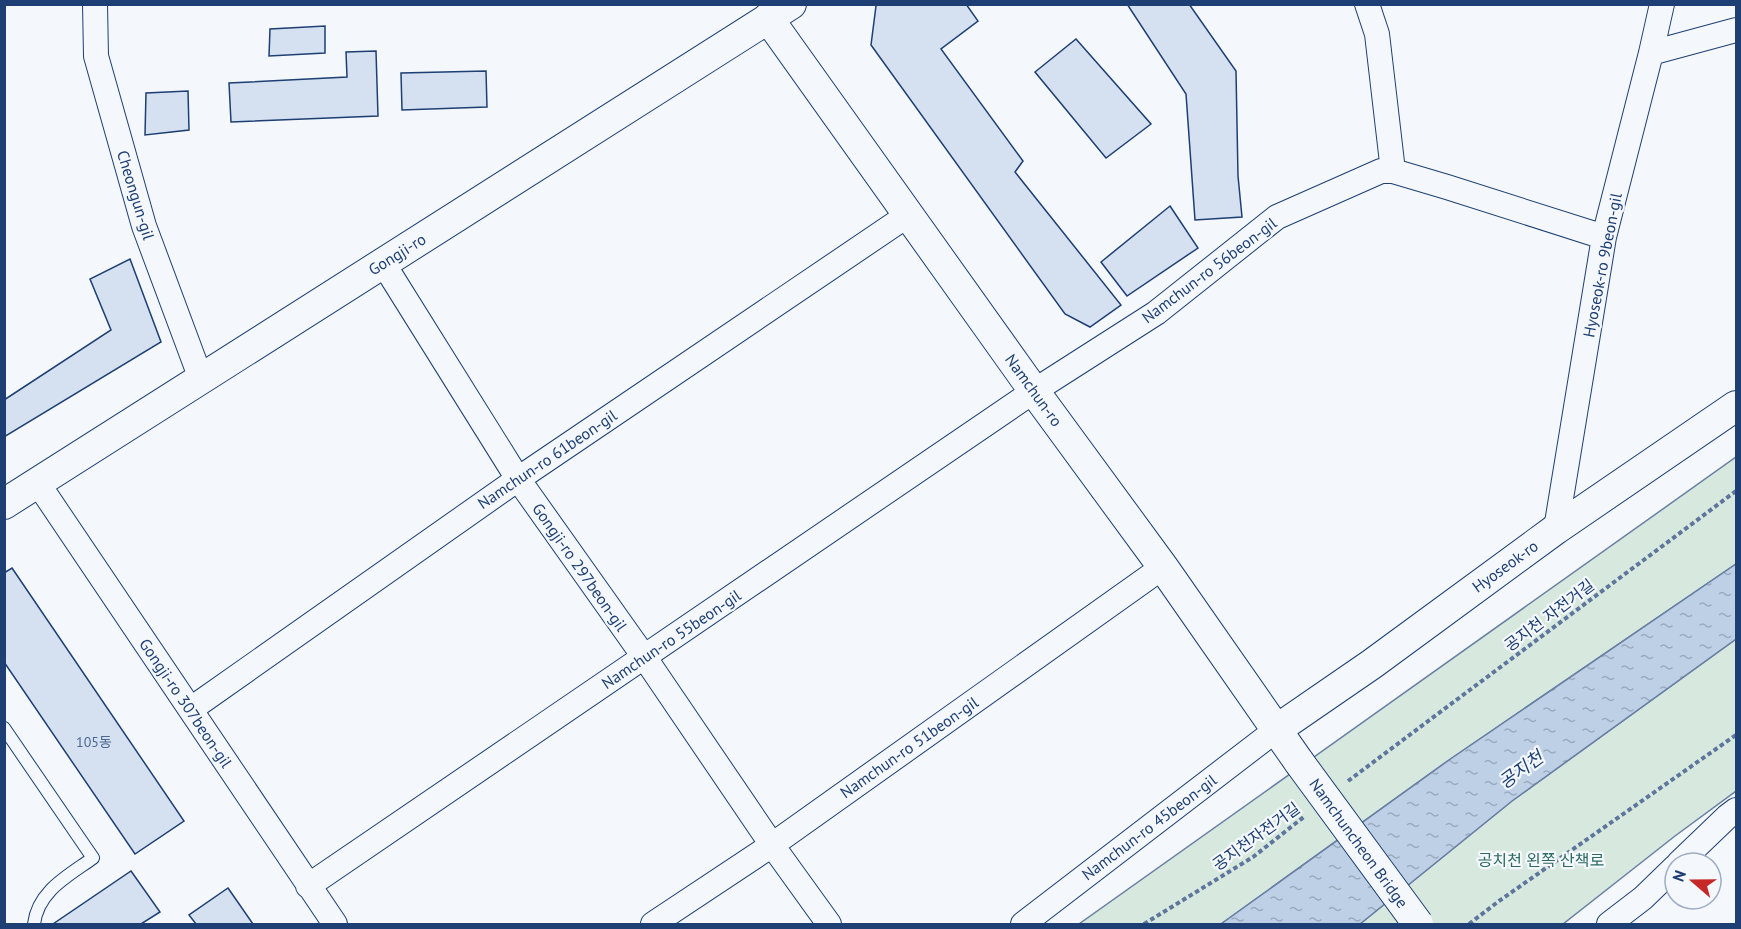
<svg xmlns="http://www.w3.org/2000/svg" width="1741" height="929" viewBox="0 0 1741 929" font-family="'PT Sans','Noto Sans KR',sans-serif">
	<defs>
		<pattern id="water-ripples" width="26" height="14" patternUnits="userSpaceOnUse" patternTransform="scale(1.5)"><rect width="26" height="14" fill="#bed0e5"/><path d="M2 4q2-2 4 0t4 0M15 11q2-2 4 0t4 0" fill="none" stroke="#9aaabe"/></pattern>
	</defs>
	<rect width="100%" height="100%" fill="#f4f7fb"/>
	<path fill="#d7e8df" stroke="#687fa3" stroke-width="1.5" d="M1736,457v107l-287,196 -228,164h-142z
		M1736,639v152l-61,45 -112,88h-203l152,-123z"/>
	<path fill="url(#water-ripples)" stroke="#687fa3" stroke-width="1.5" d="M1736,564v75l-224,162 -152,123h-139l228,-164z"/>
	<path fill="#d5e0f0" stroke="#1d3f73" stroke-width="1.5" d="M879,4h87l12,17 -37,28 82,112 -8,11 106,133 -31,22 -25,-13 -194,-269 5,-39z
		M1127,4h62l47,67 2,105 4,41 -47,3 -9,-126z
		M325,26v27l-56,3 1,-27z
		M1076,39l75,85 -45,34 -71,-86z
		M376,51l2,65 -147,6 -2,-39 118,-6 -1,-25z
		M486,71l1,36 -85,3 -1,-37z
		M188,91l1,39 -44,5 1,-42z
		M1170,206l28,42 -71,48 -26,-34z
		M130,259l31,83 -157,95v-37l107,-70 -21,-51z
		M12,568l172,253 -49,33 -131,-192v-89z
		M131,871l29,41 -19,12h-88z
		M228,888l25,36h-57l-7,-9z"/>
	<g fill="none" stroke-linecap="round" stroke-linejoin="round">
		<g stroke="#1d3f73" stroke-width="14">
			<path id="service" d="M4,728l89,130c-25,18 -55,33 -59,66"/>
		</g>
		<g stroke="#1d3f73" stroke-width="26">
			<path id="minor" d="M95,4l1,52 48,170 57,153
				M1367,4l10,30 16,137
				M1651,53l85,-23
				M383,263l135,216 127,179 127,187 57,79
				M37,482l298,442
				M1556,529l48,-292 47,-184 11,-49
				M191,709l327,-230 390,-264
				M1679,863l49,-47 8,-6
				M308,886l726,-495 122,-78 121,-96 104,-46h12l54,16 157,50
				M653,924l119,-79 391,-278
				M1023,924l253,-194
				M1609,924l34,-26 32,-31"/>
		</g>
		<g stroke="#1d3f73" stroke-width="32">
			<path id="tertiary" d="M768,18l266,373 129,176 136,195
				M4,504l787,-500
				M1276,730l96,-66 184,-135 180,-123"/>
		</g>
		<path stroke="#5e769c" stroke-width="4" stroke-dasharray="4.5 3" stroke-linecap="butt" d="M1348,781l388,-290
			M1144,924l109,-67 52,-41
			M1469,924l30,-23 237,-166"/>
		<use href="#service" stroke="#f4f7fb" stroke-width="12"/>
		<use href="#minor" stroke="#f4f7fb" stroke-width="24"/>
		<use href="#tertiary" stroke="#f4f7fb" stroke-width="30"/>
		<g stroke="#1d3f73" stroke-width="32" stroke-linecap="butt">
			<path id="tertiary-bridge" d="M1299,762l119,162"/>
		</g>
		<use href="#tertiary-bridge" stroke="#f4f7fb" stroke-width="30"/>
	</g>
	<g text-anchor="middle" stroke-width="4.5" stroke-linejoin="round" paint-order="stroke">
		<g font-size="14" fill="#4b6792">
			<text x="94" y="747">105동</text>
		</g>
		<g font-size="16" fill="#1d3f73" stroke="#f4f7fb">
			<text transform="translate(136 195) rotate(73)" y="6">Cheongun-gil</text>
			<text transform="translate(397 254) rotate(-32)" y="6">Gongji-ro</text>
			<text transform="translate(1602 265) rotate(-79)" y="6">Hyoseok-ro 9beon-gil</text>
			<text transform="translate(1209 270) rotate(-37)" y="6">Namchun-ro 56beon-gil</text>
			<text transform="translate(1034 390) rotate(54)" y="6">Namchun-ro</text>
			<text transform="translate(547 459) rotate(-34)" y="6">Namchun-ro 61beon-gil</text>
			<text transform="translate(1505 566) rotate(-36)" y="6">Hyoseok-ro</text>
			<text transform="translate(580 567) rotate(55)" y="6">Gongji-ro 297beon-gil</text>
			<text transform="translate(1549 615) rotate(-37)" y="6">공지천 자전거길</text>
			<text transform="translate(671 639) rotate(-34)" y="6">Namchun-ro 55beon-gil</text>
			<text transform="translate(186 703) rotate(56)" y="6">Gongji-ro 307beon-gil</text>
			<text transform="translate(909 747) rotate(-35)" y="6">Namchun-ro 51beon-gil</text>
			<text transform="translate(1149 827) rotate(-37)" y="6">Namchun-ro 45beon-gil</text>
			<text transform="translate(1256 836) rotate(-36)" y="6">공지천자전거길</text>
			<text transform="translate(1359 843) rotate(54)" y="6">Namchuncheon Bridge</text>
		</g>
		<g font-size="16" fill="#2c6c60" stroke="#f4f7fb">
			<text x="1541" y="866">공치천 왼쪽 산책로</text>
		</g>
		<g font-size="18" font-style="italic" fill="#1d3f73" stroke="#f4f7fb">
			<text transform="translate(1521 770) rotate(-36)" y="6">공지천</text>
		</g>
	</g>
	<rect width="1741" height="929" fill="none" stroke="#1d3f73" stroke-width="12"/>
	<g transform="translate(1693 881) rotate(290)"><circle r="28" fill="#f4f7fb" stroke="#9eadc5" stroke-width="1.5"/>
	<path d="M0-4.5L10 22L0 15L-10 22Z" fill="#c62828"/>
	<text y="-9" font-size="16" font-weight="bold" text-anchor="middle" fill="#1d3f73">N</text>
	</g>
</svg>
